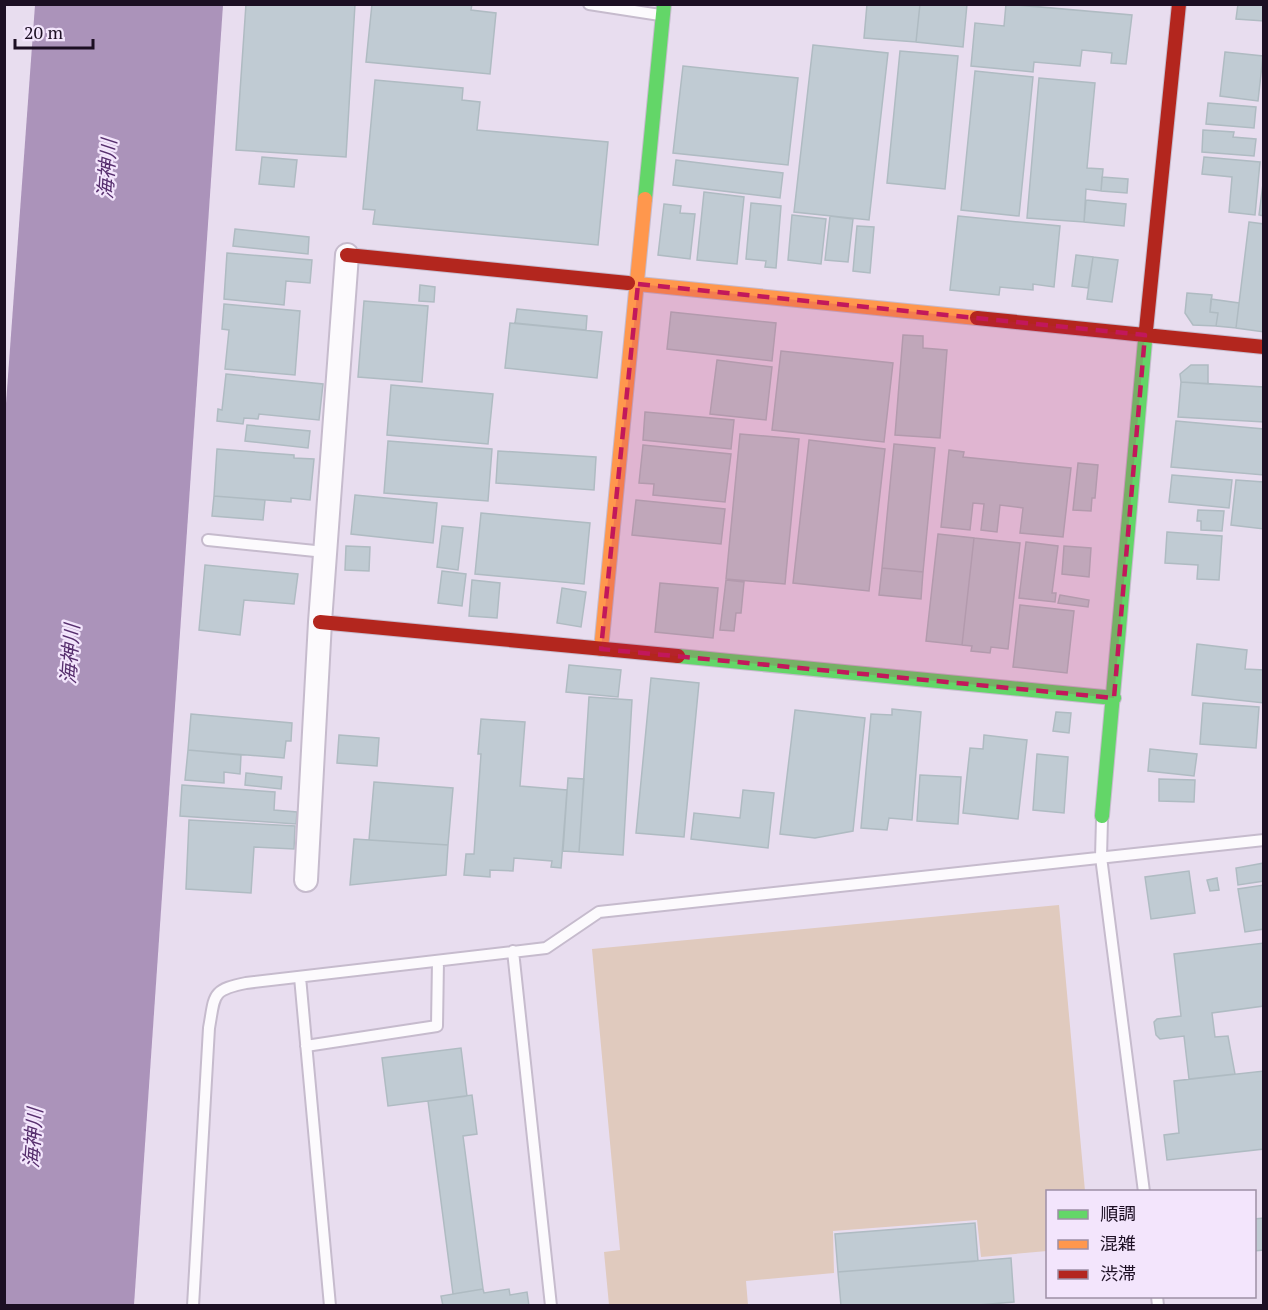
<svg xmlns="http://www.w3.org/2000/svg" width="1268" height="1310" viewBox="0 0 1268 1310" font-family="'PT Serif','Noto Sans JP',serif">
	<rect width="100%" height="100%" fill="#e8ddef"/>
	<path fill="#e0cabe" d="M1059,905l26,286 -37,1 -1,59 -66,6 -4,-37 -144,11 1,42 -88,8 2,24h-139l-5,-53 16,-2 -28,-301z"/>
	<path fill="#ab93ba" d="M35,5h188l-89,1300h-129l-1,-874z"/>
	<path fill="#c0cbd3" stroke="#afbbc2" stroke-width="1.5" d="M246,4h109l-9,153 -110,-7z
		M372,4h100l-1,6 25,3 -6,61 -124,-12z
		M867,4h53l-4,38 -52,-4z
		M920,4h47l-4,43 -47,-5z
		M1006,4l126,11 -6,49 -15,-1 1,-10 -30,-3 -2,16 -46,-4 -1,10 -62,-6 4,-43 29,3z
		M1238,4h26v17l-28,-2z
		M813,45l75,8 -19,167 -75,-8z
		M900,51l58,5 -13,133 -58,-6z
		M1225,52l38,4 -5,45 -38,-5z
		M683,66l115,12 -10,87 -115,-12z
		M975,71l58,6 -14,139 -58,-6z
		M1039,78l56,5 -8,85 16,1 -2,22 -15,-2 -2,33 -57,-4z
		M375,80l88,8 -1,12 18,2 -3,28 131,12 -10,103 -225,-21 2,-14 -12,-1z
		M1208,103l48,4 -2,21 -48,-4z
		M1203,130l31,2 -1,5 23,2 -2,17 -52,-4z
		M262,157l35,3 -3,27 -35,-3z
		M1204,157l56,5 -5,53 -26,-3 3,-35 -30,-3z
		M676,160l107,13 -3,25 -107,-13z
		M1264,176v40l-5,-1z
		M1102,177l26,2 -1,14 -26,-2z
		M704,192l40,5 -7,67 -40,-4z
		M1086,200l40,4 -2,22 -40,-4z
		M751,203l30,3 -5,62 -11,-1 1,-6 -20,-2z
		M664,204l17,2 -1,7 15,1 -5,45 -32,-4z
		M792,215l34,4 -5,45 -33,-4z
		M830,216l23,3 -5,43 -23,-2z
		M958,216l102,10 -6,61 -21,-3v6l-33,-3 -1,8 -49,-5z
		M1249,222l15,2v108l-28,-4z
		M857,226l17,1 -4,46 -17,-2z
		M235,229l74,8 -1,17 -75,-8z
		M227,253l85,7 -2,23 -24,-2 -2,24 -60,-6z
		M1076,255l17,2 -5,31 -16,-2z
		M1093,257l25,3 -6,42 -25,-3z
		M420,285l15,2 -1,15 -15,-1z
		M1187,293l25,2 -2,17 8,1 -2,13 -23,-1 -8,-12z
		M1211,299l28,4 -3,25 -20,-2 2,-13 -8,-1z
		M364,301l64,5 -6,76 -64,-5z
		M224,304l76,7 -5,64 -70,-6 4,-39 -7,-1z
		M517,309l70,7 -1,14 -71,-7z
		M671,312l105,11 -4,38 -105,-12z
		M510,323l92,9 -5,46 -92,-10z
		M903,335l20,1v12l24,2 -7,88 -45,-3z
		M781,351l112,12 -9,79 -112,-12z
		M717,360l55,7 -6,53 -56,-6z
		M1191,365h17v19l-27,-2 -1,-8z
		M226,374l97,10 -4,36 -60,-6 -1,5 -14,-1 -1,6 -26,-3 1,-12 4,1z
		M1181,382l83,5v35l-86,-5z
		M391,385l102,9 -5,50 -101,-9z
		M645,412l89,8 -3,29 -88,-9z
		M1176,421l88,8v46l-93,-8z
		M247,425l63,6 -2,17 -63,-7z
		M740,434l59,5 -14,145 -59,-5z
		M809,440l76,9 -16,142 -76,-8z
		M388,441l104,8 -4,52 -104,-8z
		M894,444l41,4 -12,124 -41,-4z
		M643,445l88,9 -6,48 -72,-7 1,-11 -15,-1z
		M217,449l77,6v3l20,1 -4,41 -19,-2v4l-77,-6z
		M949,450l15,2 -1,5 108,11 -8,69 -43,-4 3,-25 -23,-3 -3,27 -16,-2 3,-26 -11,-1 -3,27 -29,-3z
		M498,451l98,6 -2,33 -98,-7z
		M1078,463l20,2 -3,33h-3l-1,13 -18,-1z
		M1172,475l60,5 -3,28 -60,-6z
		M1236,480l28,2v47l-33,-4z
		M355,495l82,8 -4,40 -82,-9z
		M214,496l51,4 -2,20 -51,-4z
		M636,500l89,9 -4,35 -89,-9z
		M1198,510l26,1 -2,20 -21,-1v-9h-4z
		M481,513l109,10 -6,61 -109,-10z
		M442,526l21,2 -5,42 -21,-3z
		M1167,532l55,4 -3,44 -22,-1 1,-14 -33,-2z
		M938,534l36,4 -12,107 -36,-4z
		M974,538l46,5 -12,106 -17,-2 -1,6 -19,-2 1,-5 -10,-1z
		M1026,542l32,4 -6,47h4l-1,9 -36,-4z
		M346,546l24,1 -1,24 -24,-1z
		M1064,546l27,2 -2,29 -27,-3z
		M205,565l93,9 -4,30 -50,-4 -4,35 -41,-5z
		M882,568l41,4 -2,27 -42,-4z
		M442,571l24,3 -4,32 -24,-3z
		M472,580l28,3 -3,35 -28,-2z
		M726,580l18,2 -3,31h-5l-2,18 -14,-1z
		M660,583l58,5 -5,50 -58,-6z
		M562,588l24,4 -5,35 -24,-4z
		M1060,595l29,5 -1,7 -30,-4z
		M1020,605l54,6 -7,62 -54,-6z
		M1197,644l50,6 -2,19 19,1v33l-72,-8z
		M569,665l52,5 -3,27 -52,-5z
		M651,678l48,5 -15,154 -48,-4z
		M589,697l43,3 -9,155 -44,-3z
		M1203,703l56,4 -3,41 -56,-4z
		M892,709l29,3 -9,108 -23,-2 -2,12 -26,-2 10,-114 21,1z
		M795,710l70,8 -12,113 -38,7 -35,-4z
		M1056,712l15,1 -2,20 -16,-2z
		M191,714l101,9 -1,18h-5l-2,17 -96,-8z
		M481,719l44,3 -5,64 47,4 -6,78 -10,-1 1,-6 -38,-3 -1,13 -23,-1v7l-26,-2 2,-21h8l7,-100h-3z
		M339,735l40,3 -2,28 -40,-3z
		M984,735l43,5 -9,79 -55,-6 7,-65 13,1z
		M1150,749l47,5 -3,22 -46,-5z
		M188,750l53,5 -1,19 -16,-2v11l-39,-3z
		M1037,754l31,3 -4,56 -31,-3z
		M246,773l36,4 -1,12 -36,-4z
		M920,775l41,2 -3,47 -41,-3z
		M568,778l16,1 -5,73 -16,-1z
		M1159,779l36,1 -1,22 -35,-1z
		M374,782l79,6 -5,57 -79,-5z
		M182,785l93,7 -1,18 23,2 -1,12 -116,-8z
		M743,790l31,3 -6,55 -77,-9 3,-26 46,5z
		M189,820l106,6 -1,23 -40,-2 -3,46 -65,-4z
		M354,839l94,6 -2,30 -96,10z
		M1264,863v18l-26,4 -2,-17z
		M1189,871l6,42 -44,6 -6,-42z
		M1217,878l2,12 -9,1 -3,-11z
		M1264,885v44l-19,3 -7,-43z
		M1264,943v63l-52,7 3,24 13,-1 7,38 -46,5 -5,-43 -24,3 -4,-4 -2,-13 3,-3 24,-3 -7,-62z
		M461,1048l6,48 -79,10 -6,-48z
		M1264,1071v78l-97,11 -3,-25 15,-2 -5,-52z
		M472,1095l5,39 -14,2 20,153 -30,5 -25,-193z
		M1264,1218v32l-10,1v-32z
		M975,1223l3,38 -140,11 -3,-38z
		M1011,1258l3,44 -48,4h-125l-3,-34z
		M483,1289l1,4 25,-4 1,6 17,-3 2,14h-86l-2,-10z"/>
	<g fill="none" stroke-linecap="round" stroke-linejoin="round">
		<g stroke="#c6bbcd" stroke-width="14">
			<path id="lane" d="M589,4l71,11
				M208,540l117,12
				M1102,819l-1,38 43,335
				M513,951l38,355
				M300,977l30,329
				M306,1046l131,-20 1,-65
				M1157,1296l1,10
				M193,1306l16,-278c6,-33 2,-38 37,-45l300,-35 53,-36 665,-72"/>
		</g>
		<g stroke="#c6bbcd" stroke-width="26">
			<path id="street" d="M306,880l14,-258 27,-367"/>
		</g>
		<g stroke="#c6bbcd" stroke-width="16">
			<path id="fast" d="M645,199l19,-195
				M678,656l436,42
				M1102,816l44,-486"/>
		</g>
		<g stroke="#c6bbcd" stroke-width="16">
			<path id="slow" d="M628,283l349,35
				M601,649l44,-450"/>
		</g>
		<g stroke="#c6bbcd" stroke-width="16">
			<path id="jam" d="M347,255l281,28
				M977,318l287,29
				M1146,330l33,-326
				M320,622l358,34"/>
		</g>
		<use href="#lane" stroke="#fcfafd" stroke-width="10"/>
		<use href="#street" stroke="#fcfafd" stroke-width="22"/>
		<use href="#fast" stroke="#63d668" stroke-width="14"/>
		<use href="#slow" stroke="#ff974d" stroke-width="14"/>
		<use href="#jam" stroke="#b3261e" stroke-width="14"/>
	</g>
	<path fill="#c2185b" fill-opacity="0.2" stroke="#c2185b" stroke-width="4.5" stroke-dasharray="12 8" stroke-linejoin="round" d="M638,284l507,51 -31,363 -513,-49z"/>
	<g text-anchor="middle" stroke-width="4.5" stroke-linejoin="round" paint-order="stroke">
		<g font-size="20" font-style="italic" fill="#572f6e" stroke="#f3e5fc">
			<text transform="translate(107 169) rotate(-86)" y="7">海神川</text>
			<text transform="translate(70 654) rotate(-86)" y="7">海神川</text>
			<text transform="translate(33 1138) rotate(-86)" y="7">海神川</text>
		</g>
	</g>
	<rect width="1268" height="1310" fill="none" stroke="#1c0f23" stroke-width="12"/>
	<rect x="1046" y="1190" width="210" height="108" fill="#f3e5fc" stroke="#9d8fa5" stroke-width="1.5"/>
	<rect x="1058" y="1210" width="30" height="9" fill="#63d668" stroke="#9d8fa5" stroke-width="1.5"/>
	<text x="1100" y="1220" font-size="18" fill="#1c0f23">順調</text>
	<rect x="1058" y="1240" width="30" height="9" fill="#ff974d" stroke="#9d8fa5" stroke-width="1.5"/>
	<text x="1100" y="1250" font-size="18" fill="#1c0f23">混雑</text>
	<rect x="1058" y="1270" width="30" height="9" fill="#b3261e" stroke="#9d8fa5" stroke-width="1.5"/>
	<text x="1100" y="1280" font-size="18" fill="#1c0f23">渋滞</text>
	<path d="M15 39v9h78v-9" fill="none" stroke="#1c0f23" stroke-width="3"/>
	<text x="24" y="39" font-size="18" fill="#1c0f23" stroke="#f3e5fc" stroke-width="4.5" paint-order="stroke">20 m</text>
</svg>
